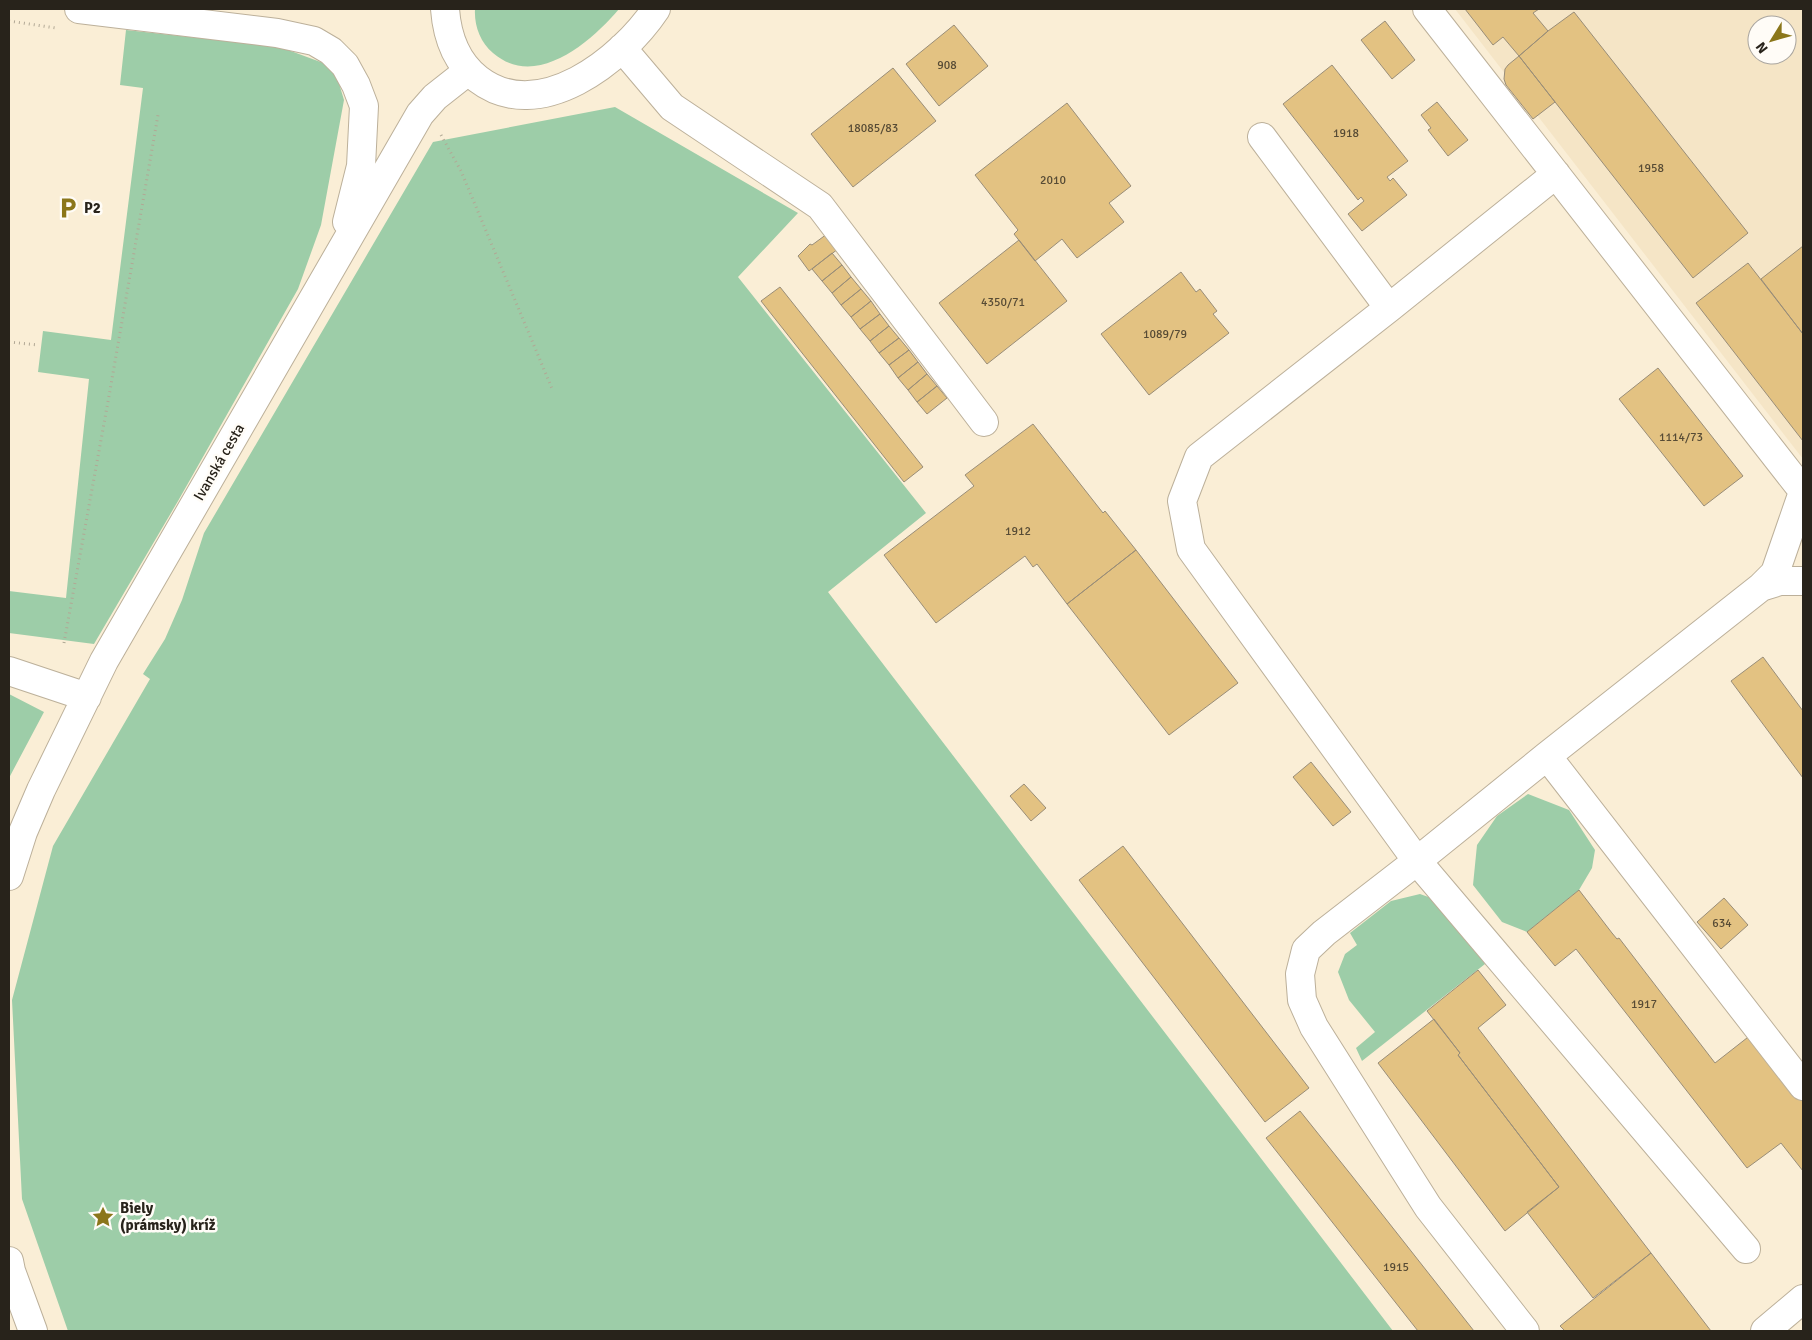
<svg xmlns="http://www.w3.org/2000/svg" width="1812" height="1340" viewBox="0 0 1812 1340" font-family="Signika,sans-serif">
	<rect width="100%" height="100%" fill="#faeed6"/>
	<path fill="#f5e5c6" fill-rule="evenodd" d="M1455,9h348v450zM1757,25h30v30h-30z"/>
	<path fill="#9dcda8" d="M475,9h144c-28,33 -83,81 -126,44 -13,-11 -19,-28 -18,-44z
		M126,30l154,17 54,20 10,33 -23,125 -23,64 -120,212 -84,143 -85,-11v-42l57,7 23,-219 -51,-7 5,-41 68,9 32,-252 -23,-3z
		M615,107l183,106 -60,64 188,236 -98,79 565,739h-1325l-46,-132 -10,-199 41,-154 97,-167 -7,-5 22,-35 17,-39 22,-67 229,-391z
		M9,694l35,18 -35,66z
		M1528,794l41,16 26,40 -3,18 -13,22 -52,42 -25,-10 -29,-37 4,-40 20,-29z
		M1420,894l25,9 31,41 9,20 -123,97 -6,-13 19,-16 -26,-32 -11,-28 7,-18 12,-9 -7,-12 41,-32z"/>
	<path fill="#e3c282" stroke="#998d78" d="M1465,9h74l-6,4 15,18 -29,25 -16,-19 -10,8z
		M1574,12l174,221 -55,45 -174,-222 29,-25z
		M1385,21l30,39 -23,19 -31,-39z
		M954,25l34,41 -49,40 -33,-42z
		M1519,56l36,46 -22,17 -27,-34 -2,-6 1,-10 3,-4z
		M1332,65l76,96 -21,16 3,4 3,-3 14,17 -45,36 -14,-17 16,-13 -3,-4 -3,3 -75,-96z
		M893,68l43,53 -83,66 -42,-53z
		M1437,102l31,38 -20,16 -20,-26 3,-2 -10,-13z
		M1067,103l64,83 -22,17 15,19 -47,36 -15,-19 -27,22 -21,-27 4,-4 -43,-55z
		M827,234l11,15 -29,22 -11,-15 12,-12 2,1z
		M1019,240l48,61 -80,63 -48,-61z
		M1803,246v88l-42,-55z
		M832,253l10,12 -20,16 -10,-12z
		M1748,263l55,71v107l-107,-138z
		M842,265l9,12 -19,16 -10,-12z
		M1181,272l15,20 4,-3 17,22 -4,3 16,19 -80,62 -48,-61z
		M851,277l10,12 -20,16 -9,-12z
		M780,287l143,180 -19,15 -143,-181z
		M861,289l10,12 -20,16 -10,-12z
		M871,301l9,13 -20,15 -9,-12z
		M880,314l9,12 -19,15 -10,-12z
		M889,326l10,12 -20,15 -9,-12z
		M899,338l10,12 -20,15 -10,-12z
		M909,350l9,12 -20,16 -9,-13z
		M918,362l9,12 -19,16 -10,-12z
		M1658,368l85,108 -39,30 -85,-107z
		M927,374l10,12 -20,16 -9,-12z
		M937,386l10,12 -20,16 -10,-12z
		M1033,424l70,89 2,-2 31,39 -69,54 -30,-40 -4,3 -8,-11 -89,67 -52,-68 90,-69 -9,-11z
		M1136,550l102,133 -69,52 -102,-131z
		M1763,657l40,54v67l-72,-97z
		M1311,762l40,50 -18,14 -40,-49z
		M1024,784l22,24 -15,13 -21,-25z
		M1123,846l186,242 -44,34 -186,-242z
		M1579,890l33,43 5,6 2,-1 96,125 37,-29 51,67v70l-22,-28 -34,25 -171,-219 -21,17 -28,-34z
		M1724,898l24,27 -27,24 -24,-27z
		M1478,970l28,35 -28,23 173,225 -58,45 -66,-86 32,-25 -101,-132 2,-2 -33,-42z
		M1434,1019l26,34 -2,2 101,132 -54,44 -127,-168z
		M1300,1111l52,65 122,155h-56l-152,-193z
		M1651,1253l60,78h-146l-5,-5z"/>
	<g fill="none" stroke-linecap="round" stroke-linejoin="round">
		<g stroke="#bcb09a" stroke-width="30">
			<path id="minor" d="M79,9l198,24 37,8 17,10 14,14 11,20 8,21 -3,60 -14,56
				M445,9c2,27 10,52 33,70 61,47 144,-19 178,-70
				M1427,9l376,482
				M622,48l50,59 148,99 164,216
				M1262,137l127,171
				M1556,174l-167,134 -190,149 -17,44 9,48 226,312 329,388
				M1761,587l14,-14 28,-81
				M9,671l78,26
				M1547,756l256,330
				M9,876l14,-44 18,-42 63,-129 316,-547 15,-17 33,-26
				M9,1261l2,10 22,60
				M1525,1331l-97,-124 -114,-180 -12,-27 -2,-26 6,-24 18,-17 93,-72 130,-105 214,-169 19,-6h23
				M1765,1331l38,-32"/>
		</g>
		<path stroke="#b1a895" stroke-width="3" stroke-dasharray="1 4" stroke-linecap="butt" d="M9,21l47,7
			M441,135l20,36 92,220
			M9,342l29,3
			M64,643l45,-247 49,-281"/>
		<use href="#minor" stroke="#fff" stroke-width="28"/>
	</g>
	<defs>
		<g id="parking-bare" transform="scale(1.725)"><path d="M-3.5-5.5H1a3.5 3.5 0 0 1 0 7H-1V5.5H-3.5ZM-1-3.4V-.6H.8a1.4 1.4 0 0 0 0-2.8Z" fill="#8b761a" stroke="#fffcf7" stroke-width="2.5" paint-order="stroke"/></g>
		<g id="sight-bare" transform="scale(1.725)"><path d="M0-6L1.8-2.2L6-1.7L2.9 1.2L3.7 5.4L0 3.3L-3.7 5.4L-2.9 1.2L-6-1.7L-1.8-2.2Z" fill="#8b761a" stroke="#fffcf7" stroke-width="2.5" paint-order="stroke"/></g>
	</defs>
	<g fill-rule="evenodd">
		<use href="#parking-bare" x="68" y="208"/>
		<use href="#sight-bare" x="103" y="1217"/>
	</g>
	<g text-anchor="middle" stroke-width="5" stroke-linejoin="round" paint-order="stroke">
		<g font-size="12" fill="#574b35">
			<text x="947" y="69">908</text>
			<text x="873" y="132">18085/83</text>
			<text x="1346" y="137">1918</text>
			<text x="1651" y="172">1958</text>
			<text x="1053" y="184">2010</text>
			<text x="1003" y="306">4350/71</text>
			<text x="1165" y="338">1089/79</text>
			<text x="1681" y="441">1114/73</text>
			<text x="1018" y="535">1912</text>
			<text x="1722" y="927">634</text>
			<text x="1644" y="1008">1917</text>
			<text x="1396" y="1271">1915</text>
		</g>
		<g font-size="15" font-weight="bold" fill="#28231b" stroke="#fffcf7" text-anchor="start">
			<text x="84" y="213">P2</text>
			<text x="120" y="1213">Biely<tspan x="120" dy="17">(prámsky) kríž</tspan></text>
		</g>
		<g font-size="15" fill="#28231b" stroke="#fffcf7">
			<text transform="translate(219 462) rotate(-60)" y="5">Ivanská cesta</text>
		</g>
	</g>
	<rect width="1812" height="1340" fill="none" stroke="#28231b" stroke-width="20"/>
	<g transform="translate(1772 40) rotate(233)"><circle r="24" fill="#fffcf7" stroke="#a9a59f"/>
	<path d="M0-4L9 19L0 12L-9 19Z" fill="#8b761a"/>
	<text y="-8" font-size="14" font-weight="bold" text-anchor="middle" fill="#28231b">N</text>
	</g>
</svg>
